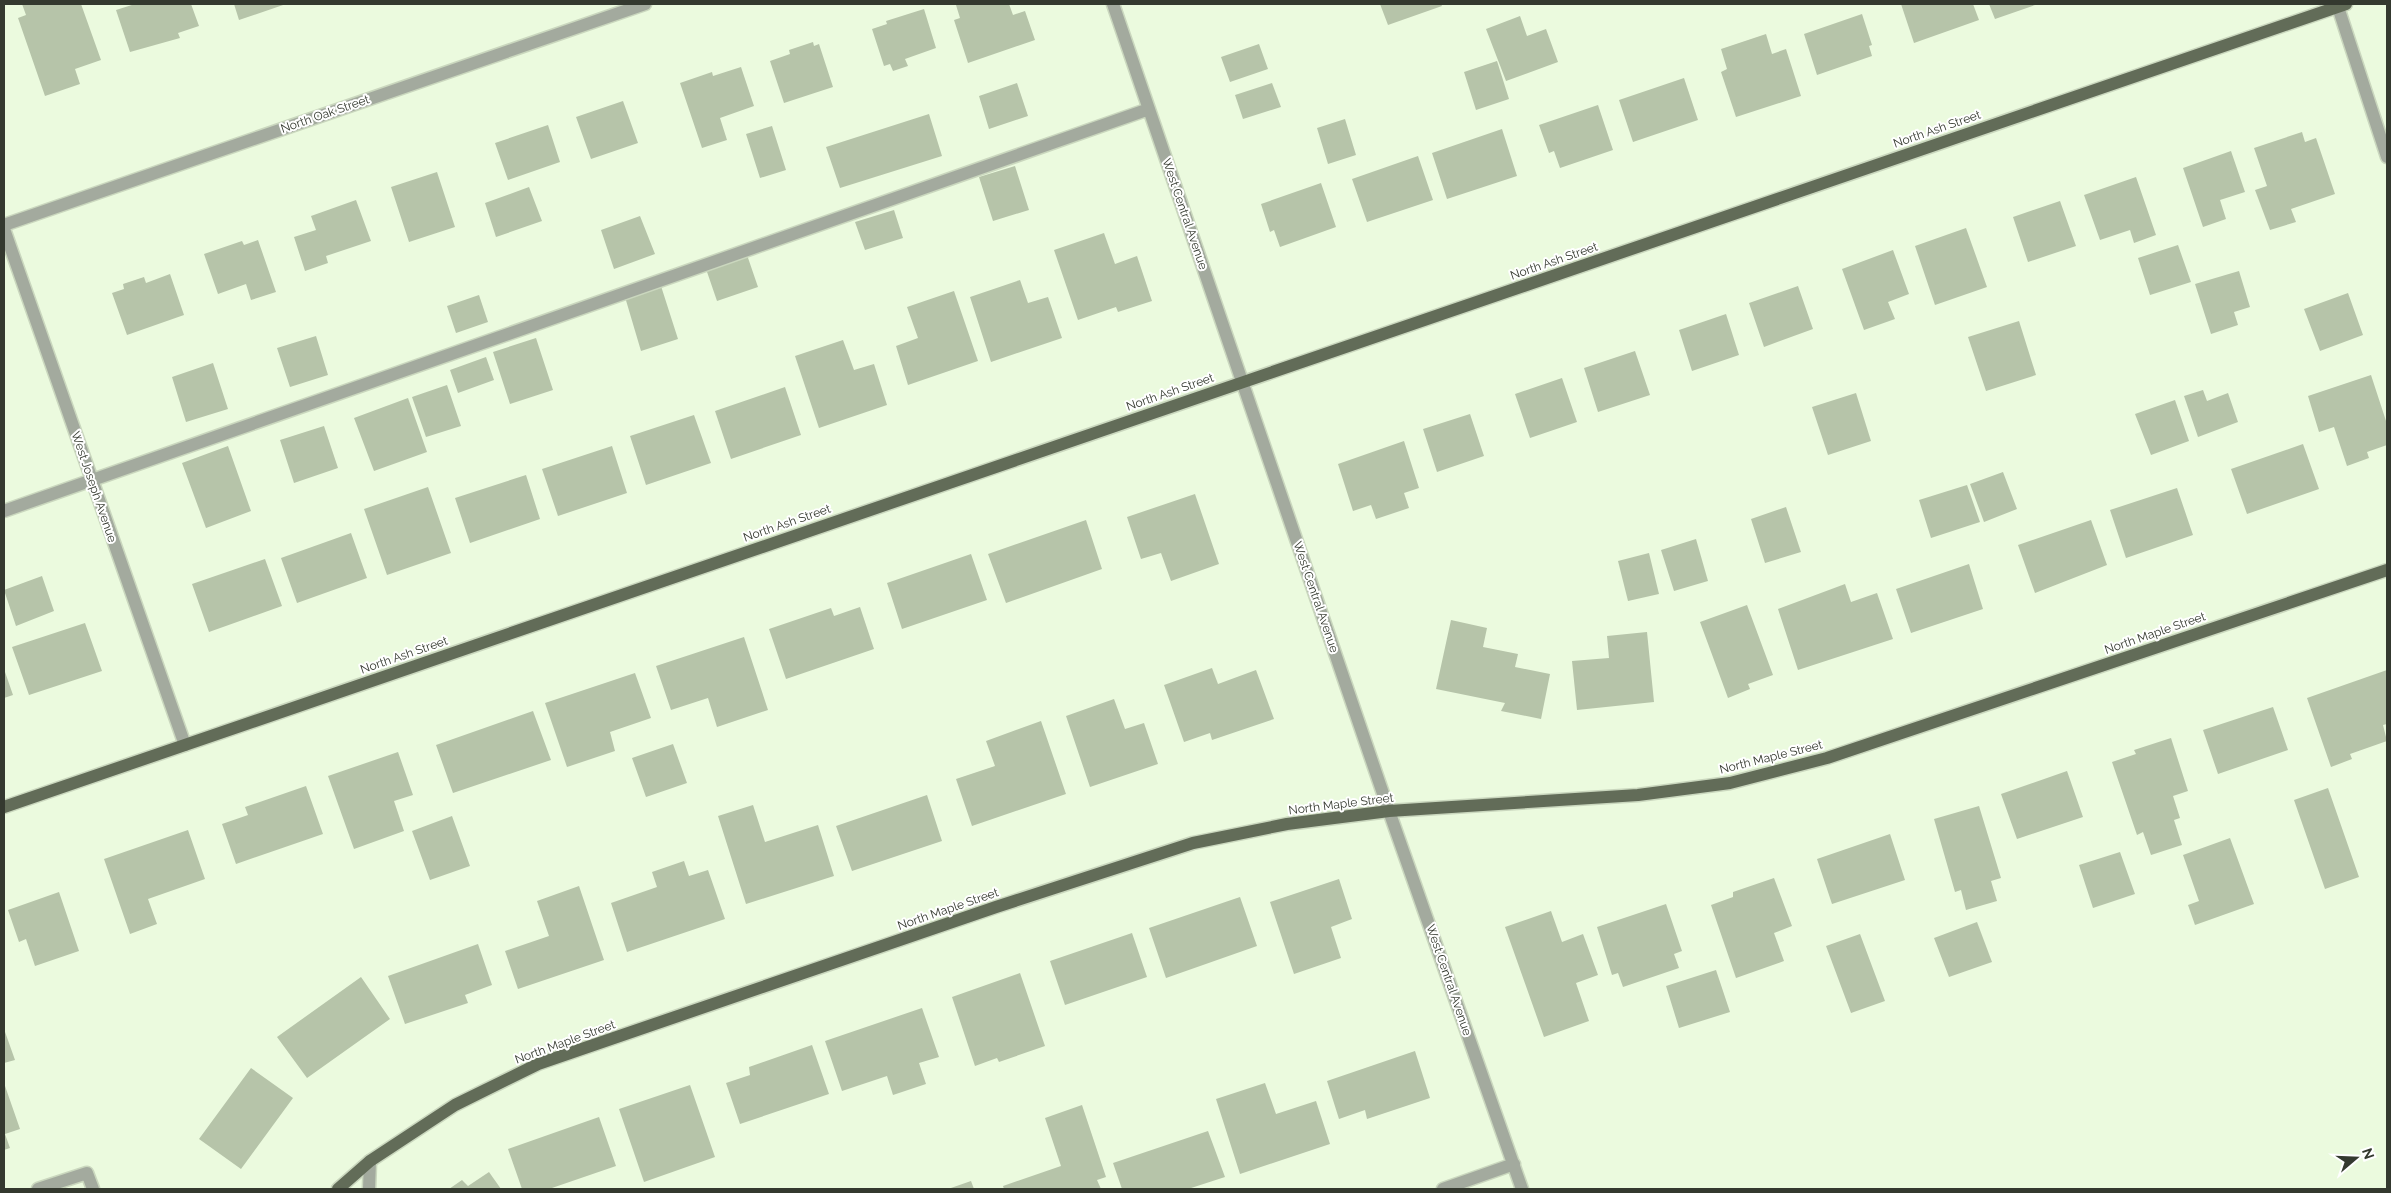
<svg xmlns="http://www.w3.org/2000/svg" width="2391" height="1193" viewBox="0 0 2391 1193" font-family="Raleway,sans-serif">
	<rect width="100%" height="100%" fill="#ebfade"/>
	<path fill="#b6c4a9" d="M22,4h59l20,56 -26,9 5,15 -35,12 -27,-78 8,-3z
		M135,4h56l8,22 -21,7 2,5 -50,14 -14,-42z
		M234,4h52l-47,16z
		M960,4h49l4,11 12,-4 10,29 -67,23 -14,-43 6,-2 -4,-13z
		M1380,4h61l1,2 -54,19z
		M1901,4h72l6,16 -65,23z
		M1989,4h49l-43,15z
		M924,9l12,39 -31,11 3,7 -15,5 -3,-7 -6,2 -12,-37 15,-5 -1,-3z
		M1862,14l10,31 -3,1 3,10 -55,19 -13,-41z
		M1520,16l7,20 19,-7 12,33 -52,19 -20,-52z
		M1766,34l6,20 14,-5 15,47 -65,21 -15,-45 6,-3 -6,-20z
		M813,42l1,4 5,-2 14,43 -49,16 -14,-42 20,-7 -1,-4z
		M1259,44l9,25 -38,13 -9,-25z
		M1497,61l12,38 -33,11 -12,-38z
		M741,67l13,39 -34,12 7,22 -25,8 -22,-65 32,-11 1,4z
		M1684,78l14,42 -65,22 -14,-42z
		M1017,83l11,33 -39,13 -10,-33z
		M1272,83l9,24 -38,12 -8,-24z
		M623,101l15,42 -47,16 -15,-42z
		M1598,105l15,45 -53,18 -6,-17 -5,2 -10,-28z
		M929,114l13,42 -102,32 -14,-41z
		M1345,119l11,36 -28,9 -11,-36z
		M548,125l12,37 -52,18 -13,-37z
		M772,126l14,44 -26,8 -14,-44z
		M1502,129l15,47 -70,23 -15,-46z
		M2302,132l3,10 11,-4 19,56 -44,15 5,13 -26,8 -15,-40 12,-4 -13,-38z
		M2231,151l14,41 -25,8 6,19 -23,8 -20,-59z
		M1418,156l15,44 -66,22 -15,-43z
		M1015,166l14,44 -36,11 -14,-44z
		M437,172l18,55 -46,15 -18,-55z
		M2136,177l20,58 -22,8 -4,-13 -30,10 -16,-45z
		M1321,183l15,44 -56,20 -6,-17 -4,2 -9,-28z
		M529,187l13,34 -46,16 -11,-34z
		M356,200l15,41 -45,15 2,7 -23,8 -11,-34 22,-7 -5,-14z
		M2060,201l16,45 -48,16 -15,-45z
		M894,210l9,28 -38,12 -10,-28z
		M640,216l15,38 -41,15 -13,-39z
		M1966,228l21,59 -52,18 -20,-59z
		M1104,233l11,31 22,-8 15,45 -34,11 -2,-5 -38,13 -24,-70z
		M258,240l18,52 -25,8 -5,-16 -28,10 -14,-40 38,-13 2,4z
		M2178,245l13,37 -41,13 -12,-37z
		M1893,250l16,44 -21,8 7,17 -31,11 -22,-61z
		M746,252l12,35 -41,14 -12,-35z
		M2239,271l11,36 -16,5 4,13 -27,9 -16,-50z
		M170,274l14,41 -57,20 -15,-42 12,-4 -1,-5 21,-7 2,6z
		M1020,280l8,23 20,-6 14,41 -71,24 -21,-65z
		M661,286l17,53 -37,12 -16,-54z
		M1798,286l15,43 -49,18 -15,-44z
		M954,291l24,70 -70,24 -12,-39 22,-8 -11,-31z
		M2348,293l15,42 -43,16 -16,-42z
		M479,295l9,27 -32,11 -9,-27z
		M1726,314l13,41 -47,16 -13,-41z
		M2019,321l17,54 -50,16 -18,-54z
		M316,336l12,39 -38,12 -13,-39z
		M536,338l17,52 -43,14 -17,-52z
		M843,340l11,30 20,-6 13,41 -68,23 -24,-72z
		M1635,351l15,44 -52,17 -14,-44z
		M486,357l8,23 -36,13 -8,-23z
		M213,363l15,46 -42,13 -14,-45z
		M2371,375l16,49v21l-20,7 2,6 -22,8 -13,-39 -15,5 -11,-36z
		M1562,378l15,44 -47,16 -15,-44z
		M447,385l14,41 -35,11 -14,-40z
		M785,387l16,48 -70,24 -16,-48z
		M2203,390l4,11 21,-8 10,29 -40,15 -14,-41z
		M1856,393l15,48 -43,14 -16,-48z
		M408,398l19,54 -53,19 -20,-53z
		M2175,400l14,41 -38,14 -16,-41z
		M1470,414l14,42 -47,16 -14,-43z
		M694,415l17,48 -65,22 -16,-49z
		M324,426l14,42 -44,15 -14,-43z
		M1404,441l15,47 -15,5 5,15 -33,11 -5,-14 -18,6 -15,-47z
		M2303,444l16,45 -72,25 -16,-45z
		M228,446l23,65 -45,17 -24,-65z
		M612,446l15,47 -69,23 -16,-47z
		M2003,472l14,37 -33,13 -14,-38z
		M526,475l14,44 -70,24 -15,-45z
		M1967,485l13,37 -49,16 -12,-38z
		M428,487l23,66 -64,22 -23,-66z
		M2177,488l16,47 -67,23 -16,-48z
		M1195,494l24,70 -48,17 -10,-28 -20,6 -14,-42z
		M1786,507l15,45 -36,11 -14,-44z
		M1086,520l16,49 -96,34 -18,-49z
		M2091,520l16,45 -72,28 -17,-48z
		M351,533l16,45 -70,25 -16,-45z
		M1696,539l12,42 -34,10 -13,-41z
		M1649,553l10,41 -31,7 -10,-40z
		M971,554l16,46 -85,29 -15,-46z
		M265,559l17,47 -73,26 -17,-48z
		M1969,564l14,45 -72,24 -15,-44z
		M42,576l12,35 -38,15 -12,-36z
		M1845,584l6,18 26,-9 16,46 -95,31 -20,-61z
		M1747,605l26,70 -25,9 2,5 -22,9 -28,-76z
		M860,607l14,42 -88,30 -17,-50 62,-21 3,8z
		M1451,620l36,8 -4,19 35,7 -3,13 35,7 -9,45 -40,-8 4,-8 -69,-14z
		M85,623l17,48 -73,24 -17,-48z
		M1647,632l7,70 -77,8 -5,-49 37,-3 -2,-22z
		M744,637l24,73 -51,17 -9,-29 -37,12 -15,-44z
		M1212,668l6,16 38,-14 18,49 -62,21 -2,-7 -26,9 -20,-57z
		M4,669l9,26 -9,3z
		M2387,670v54l-4,1 4,16 -37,13 2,5 -21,8 -24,-69z
		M635,673l16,45 -41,14 5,19 -48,16 -22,-64z
		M1114,699l11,30 19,-6 14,41 -68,23 -24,-71z
		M2273,707l15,43 -70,24 -15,-44z
		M533,711l18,49 -98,33 -17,-48z
		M1041,721l25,73 -94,32 -16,-47 39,-13 -9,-25z
		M2171,738l17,53 -15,5 7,22 -6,2 8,25 -31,10 -8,-23 -6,3 -25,-73 24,-8 -2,-4z
		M673,744l14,39 -41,14 -14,-39z
		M398,752l15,43 -19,6 10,30 -50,18 -26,-73z
		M2067,771l16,46 -66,22 -16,-45z
		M306,786l17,48 -87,30 -14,-40 26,-9 -3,-8z
		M2328,788l31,89 -34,12 -31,-89z
		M927,795l15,46 -90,30 -16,-45z
		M753,805l12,37 53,-17 16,51 -88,28 -28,-88z
		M1979,806l22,72 -10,3 6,20 -31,9 -5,-20 -6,2 -21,-73z
		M452,816l18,50 -40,14 -18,-49z
		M188,830l17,49 -57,20 9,25 -27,10 -26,-75z
		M1890,834l15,46 -73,24 -15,-45z
		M2230,838l24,66 -59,21 -7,-20 11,-4 -16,-46z
		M2120,852l15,42 -42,14 -14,-43z
		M684,861l5,15 19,-6 17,49 -98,33 -16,-49 46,-16 -5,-15z
		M1774,878l18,48 -18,7 10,28 -48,17 -25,-73 22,-8v-5z
		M1339,879l13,40 -21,8 10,31 -47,16 -24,-72z
		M579,886l25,74 -86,29 -13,-38 44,-15 -12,-35z
		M59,892l20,59 -44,15 -9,-27 -7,3 -11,-32z
		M1240,897l17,49 -91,32 -17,-50z
		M1666,904l16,47 -8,3 5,14 -56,19 -5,-14 -6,2 -15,-48z
		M1551,911l11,31 21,-8 15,41 -22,8 13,38 -45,16 -39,-110z
		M1977,922l15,40 -43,15 -15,-39z
		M1132,933l15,44 -82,28 -15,-44z
		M1860,934l25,67 -34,12 -25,-67z
		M478,944l14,41 -27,10 3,8 -63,21 -17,-48z
		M1716,970l14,42 -51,16 -13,-42z
		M1020,973l25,73 -46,16 -2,-4 -22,8 -23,-69z
		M361,977l29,42 -83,59 -30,-41z
		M922,1008l17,49 -20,6 7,21 -33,11 -6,-19 -45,15 -17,-50z
		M4,1029l11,31 -11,3z
		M812,1045l17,49 -89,30 -14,-41 24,-8 -1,-8z
		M1415,1051l15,47 -63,21 -2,-9 -26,9 -12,-38z
		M251,1068l42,30 -52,71 -42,-30z
		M4,1083l16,46 -15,5 5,14 -6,2z
		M1265,1083l11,31 40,-13 14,43 -90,30 -24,-75z
		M690,1085l25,72 -71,25 -25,-73z
		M1082,1105l24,72 -9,3 4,9h-97l-1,-3 58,-20 -16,-48z
		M599,1117l17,49 -67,23h-27l-14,-40z
		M1208,1131l17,46 -37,12h-66l-9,-26z
		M489,1172l12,17h-52l13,-9 6,6z
		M971,1181l3,8h-26z"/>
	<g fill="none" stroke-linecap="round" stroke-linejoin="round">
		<g stroke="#cad7be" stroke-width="15">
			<path id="minor" d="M1113,4l276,807 133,378
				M2337,4l50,153
				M4,225l641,-221
				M4,229l181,516
				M4,511l1145,-402
				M38,1189l49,-16 6,16
				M369,1189l1,-28
				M1443,1189l71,-25"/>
		</g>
		<g stroke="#cad7be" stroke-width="15">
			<path id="major" d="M4,807l2342,-803
				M338,1189l32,-28 85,-56 83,-41 458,-157 197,-64 94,-19 102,-13 249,-16 92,-12 97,-25 560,-188"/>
		</g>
		<use href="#minor" stroke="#a3aa9e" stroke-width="12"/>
		<use href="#major" stroke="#626c58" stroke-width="12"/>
	</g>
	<g text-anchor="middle" stroke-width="4" stroke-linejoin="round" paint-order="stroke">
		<g font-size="12" fill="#34392f" stroke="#fff">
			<text transform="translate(325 114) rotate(-19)" y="4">North Oak Street</text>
			<text transform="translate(1937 129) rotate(-19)" y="4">North Ash Street</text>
			<text transform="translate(1185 214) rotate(71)" y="4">West Central Avenue</text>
			<text transform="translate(1554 261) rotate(-19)" y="4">North Ash Street</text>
			<text transform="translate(1170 392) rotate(-19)" y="4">North Ash Street</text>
			<text transform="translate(94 487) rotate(71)" y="4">West Joseph Avenue</text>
			<text transform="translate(787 523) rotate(-19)" y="4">North Ash Street</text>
			<text transform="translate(1316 597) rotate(71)" y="4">West Central Avenue</text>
			<text transform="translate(2155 633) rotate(-19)" y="4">North Maple Street</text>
			<text transform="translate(404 655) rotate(-19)" y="4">North Ash Street</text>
			<text transform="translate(1771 757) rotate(-14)" y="4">North Maple Street</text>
			<text transform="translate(1341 804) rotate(-7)" y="4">North Maple Street</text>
			<text transform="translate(948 909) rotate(-19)" y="4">North Maple Street</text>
			<text transform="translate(1449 980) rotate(71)" y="4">West Central Avenue</text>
			<text transform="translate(565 1042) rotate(-20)" y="4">North Maple Street</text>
		</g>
	</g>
	<rect width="2391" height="1193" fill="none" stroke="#34392f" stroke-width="10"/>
	<g transform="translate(2356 1158) rotate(71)" stroke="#ffffff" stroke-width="4" paint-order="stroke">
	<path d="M0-4L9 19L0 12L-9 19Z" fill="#34392f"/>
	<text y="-8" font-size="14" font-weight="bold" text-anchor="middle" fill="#34392f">N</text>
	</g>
</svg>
